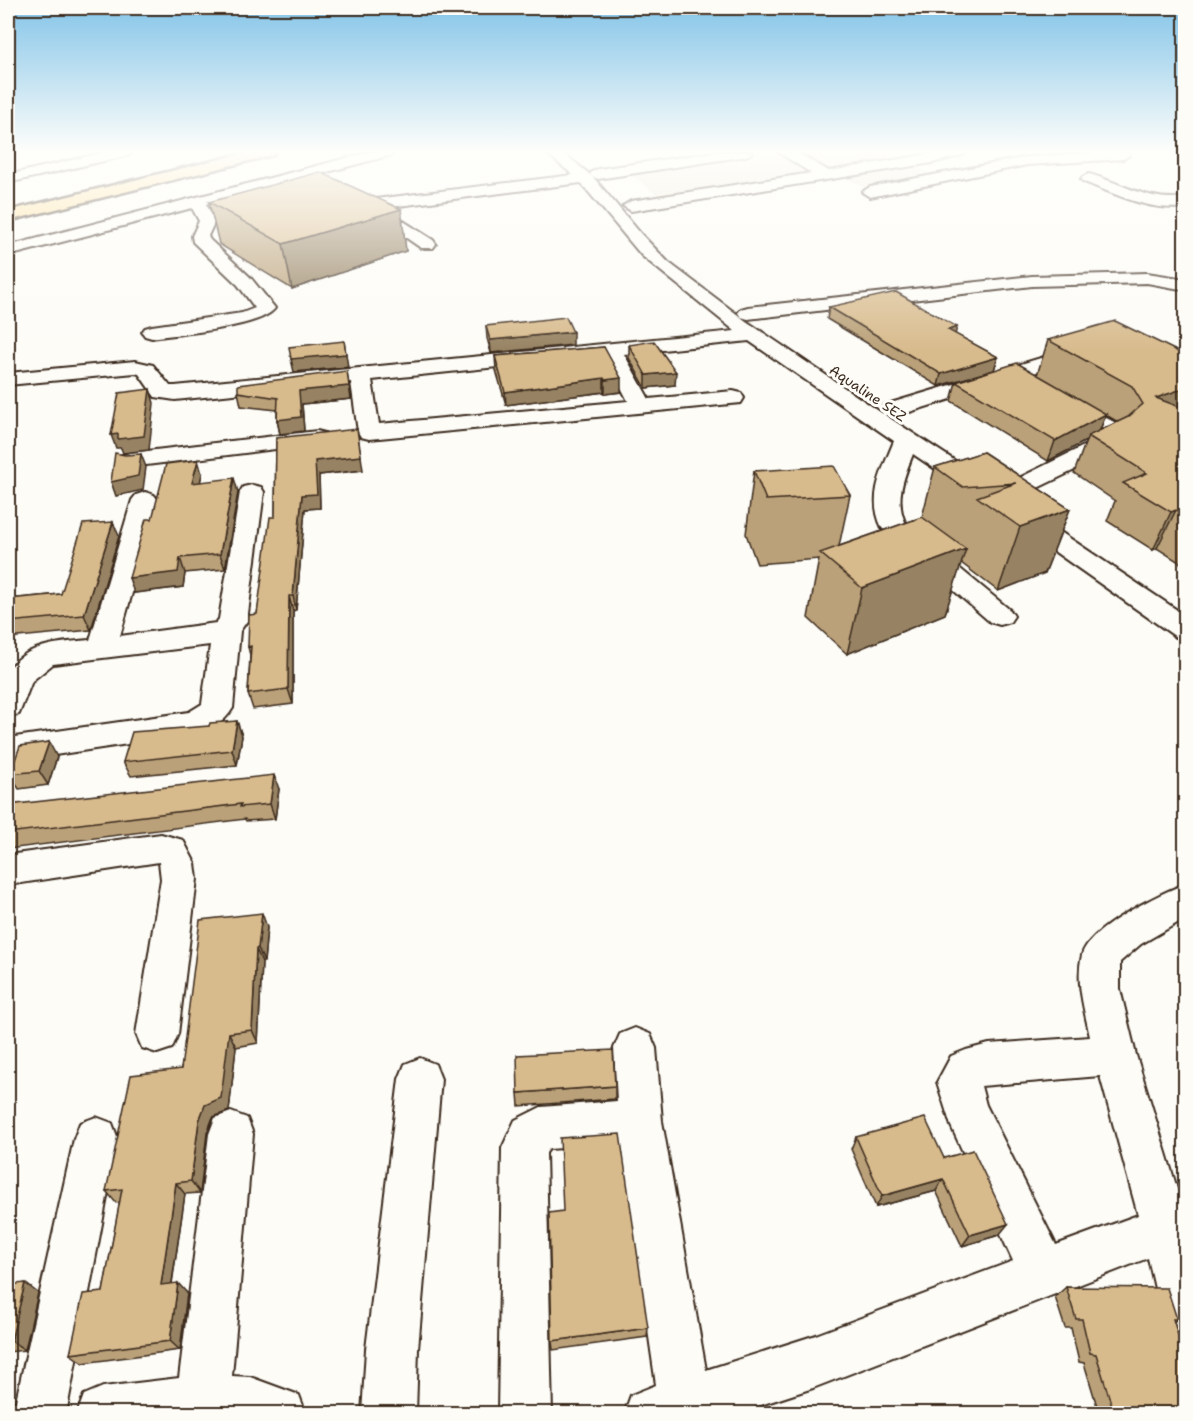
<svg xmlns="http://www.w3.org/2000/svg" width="1193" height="1421" viewBox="0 0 1193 1421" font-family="'Shantell Sans',sans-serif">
	<rect width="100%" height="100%" fill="#fdfcf7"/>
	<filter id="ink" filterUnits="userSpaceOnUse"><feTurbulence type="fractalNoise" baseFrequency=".0167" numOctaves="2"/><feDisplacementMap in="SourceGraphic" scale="12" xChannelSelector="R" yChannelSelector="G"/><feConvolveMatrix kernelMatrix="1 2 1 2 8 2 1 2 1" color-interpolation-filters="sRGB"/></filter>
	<g filter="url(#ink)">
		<path fill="#f2e8d7" d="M691,152h194l55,26 -71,12 -33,-18 -172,29 -36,-29 75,-13z"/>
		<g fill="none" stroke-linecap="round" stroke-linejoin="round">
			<g stroke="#3b2a1e" stroke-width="4">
				<path id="minor" d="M106,152h26l-2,3 -122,28v-8z
					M370,152h24l-2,3 -186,49 9,17 -7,15 2,4 40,37 25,31c-14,20 -97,26 -123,30l-7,-2 -3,-4 3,-4 7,-2 90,-13 13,-5 -17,-23 -45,-43 -1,-6 7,-15 -7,-13 -184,48v-10z
					M545,152h17l31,25 -3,-3 3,-3 5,-2 118,-17h37l-7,4 -148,23 -5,-2 48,57 27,28 78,59 137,93 -2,-4 3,-5 190,-57 7,-2 7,2 3,4 -3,4 -188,59h-15l104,68 3,5 -3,5 -9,2 -9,-2 -58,-39c-9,23 -19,46 -7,70l104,86 4,6 -4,6 -10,3 -10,-3 -108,-94c-15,-31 0,-57 12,-87l-145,-100 -125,13 25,45 84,-8 8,2 3,5 -3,5 -372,36 -8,-2 -3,-5 -7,-50 -176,18 -20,-3 -16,-23 -4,-1 -127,12v-12l127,-12 18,4 17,21h5l560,-55 -93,-75 -61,-73 -198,25 50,32 3,4 -3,4h-12l-62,-43 8,-5 206,-25zM605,356l23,45 -249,23 -7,-44z
					M778,152h18l33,19 112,-19h24l-2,3 -31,8 -301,48 -8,-5 8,-5 180,-28z
					M1101,152h27l2,3 -7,4 -96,6 -157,32 -8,-5 8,-5 157,-30z
					M1089,174c33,9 61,29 97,23v10c-36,5 -70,-13 -102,-25l-3,-3 3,-3z
					M1147,273l39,6v11l-39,-7 -115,3 -284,33 -7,-2 -3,-4 3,-4 7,-2 284,-31z
					M1065,397l51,26 10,16 -14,13 -89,43 -9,2 -9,-2 -3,-5 3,-5 97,-48 -2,-4 -43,-24 -3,-5 3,-5z
					M317,431l8,2 4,5 -4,5 -195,24 -8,-2 -4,-5 4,-5 8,-2z
					M252,485l9,2 3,5 -17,129 -7,10 -7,77c-9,15 -21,21 -38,26l-187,28v-24l181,-26 13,-8 8,-59 -157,19 -21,17 -13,33 -11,3v-46c18,-28 52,-28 82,-31l42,-140 4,-5 9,-3 9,3 4,5 -38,136 96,-13 3,-4 21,-127 3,-5z
					M1023,510l9,3 154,103v23l-10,-2 -162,-114 -4,-5 4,-5z
					M161,834l22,6 12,23 2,16 -19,155 -6,14 -15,5 -15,-5 -6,-14 25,-155 -2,-17 -151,23v-30z
					M1186,884v34l-45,26 -21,18v27l16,66 50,163v122l-18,-7 -7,-18 -13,-57 -335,130 -80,26h-109l7,-19 25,-10 -35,-241 -72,5 -3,4 6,261h-54l4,-266 13,-28 26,-13 76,-6 -3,-53 6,-14 15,-6 15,6 6,14 6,73 44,249 107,-34 200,-75 -62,-135 -14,-44 14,-26 15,-6 23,-6 101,-7c-5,-26 -15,-55 -8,-82 6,-26 79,-63 104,-71zM1100,1076l38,139 -82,30 -70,-140 -5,-19z
					M420,1058l15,6 6,15 -23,270 -2,65h-54l4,-65 33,-270 6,-15z
					M231,1112l16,6 6,16 -21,242 18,1 49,18 7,19h-229l7,-19 19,-8 76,-9 30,-244 6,-16z
					M96,1117l16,6 6,16 -52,275h-53l61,-275 6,-16z"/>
			</g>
			<g stroke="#3b2a1e" stroke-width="5">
				<path id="major" d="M249,152h26l-2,3 -265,66v-10z"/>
			</g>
			<use href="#minor" fill="#fdfcf7" fill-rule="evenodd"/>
			<use href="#major" fill="#fedd96" fill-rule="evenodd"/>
		</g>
		<path fill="#baa179" stroke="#3b2a1e" stroke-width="1.5" fill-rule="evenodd" d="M209,202l192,7 5,42 -114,38 -73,-45z
			M829,307l126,27 43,23 -4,13 -56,16 -111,-67z
			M486,326l87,19 -82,8 -4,-15z
			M1048,340l137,15v211l-28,-18 -4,2 -46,-29 8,-20 -41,-28 12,-32 -38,20 -97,-60 5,-19 81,-7zM1106,415l12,7 -18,8z
			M629,345l46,40 -29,3 -17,-30z
			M604,347l17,45 -16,2 -1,-2 -98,13 -10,-35 -1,-14z
			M349,384l2,15 -49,5 2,27 -24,3 -3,-14v-10l-36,-4 -3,-14z
			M276,438l87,32 -44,5 1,33 -15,1 -9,101 -3,1v93l-40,5 -5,-15 2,-39 -2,-8 9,-33 18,-97z
			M983,452l87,57 -25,64 -47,18 -37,-28 -16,51 -98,40 -39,-36 11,-59 -62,5 -11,-30 8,-63 96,24 -11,51 83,-29 13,-50z
			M202,474l-2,8 38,10 -13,77 -40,4 -2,14 -49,6 18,-74z
			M119,536l-28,94 -83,8v-39l53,-5z
			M237,721l5,15 -5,29 -106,11 -8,-14 86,-36z
			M57,757l-9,28 -29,4 -9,-15z
			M279,789l-4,30 -29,2 -1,-2 -237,30v-44z
			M267,927l-3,35h-2l-4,81 -22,4 -7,64 -16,6 -6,16 -7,60 -15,1 -13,90 15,9 -7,57 -97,13 -13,-9 33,-62 17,-90 -4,1 -10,-12z
			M615,1086v13l-96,7 -1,-13z
			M856,1137l88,21 55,77 -37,11 -26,-55 -60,16 -25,-58z
			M8,1285l30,8 -13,57 -17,2z
			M1066,1287l111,32 -3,3 11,36 -2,1 2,54h-86l-15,-50 -5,-1 -8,-34h-6l-10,-31z
			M648,1328l-1,9 -94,13 -1,-9z"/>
		<path fill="#978363" stroke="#3b2a1e" stroke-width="1.5" d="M401,209l5,42 -114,38 -9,-45z
			M957,327l-3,12 -6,-9z
			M573,332v13l-82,8 -1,-13z
			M344,341l4,26 -54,5 -3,-13z
			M998,357l-4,13 -56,16 3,-12z
			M347,371l4,28 -49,5 2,27 -24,3 -3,-14 22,-29z
			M676,372l-1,13 -29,3v-13z
			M604,378v14l-98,13 -1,-13z
			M621,378v14l-16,2v-14z
			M1185,388v30l-29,-20z
			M150,389l4,14 -5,47 -26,3 -2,-5h-5l-5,-13z
			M1106,414l-8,21 -10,1 -2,5 -38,20 7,-20z
			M357,429l6,41 -44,5 1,33 -15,1 -9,101 -3,-14 9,-101 13,-34z
			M141,454l5,13 -3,23 -27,6 -5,-14z
			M198,460l4,14 -5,23 -5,-14z
			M234,478l4,14 -13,77 -5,-15z
			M1070,509l-25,64 -47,18 22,-64z
			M1176,510l-19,38 -4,2 18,-38z
			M113,522l6,14 -28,94 -7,-15z
			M966,549l-21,65 -98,40 15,-66z
			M180,558l5,15 -2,14 -49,6 -5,-15z
			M289,596l4,15v93l-5,-15z
			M237,721l5,15 -5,29 -5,-15z
			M49,742l8,15 -9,28 -9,-14z
			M274,775l5,14 -4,30 -5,-15z
			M262,913l5,14 -3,35 -6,-14z
			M256,949l6,13 -4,81 -6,-13z
			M229,1033l7,14 -7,64 -16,6 -6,16 -7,60 -9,-12 8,-60z
			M943,1179l-7,12 -60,16 6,-11z
			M176,1183l9,11 -15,101 -9,-10z
			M1008,1224l-9,11 -37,11 8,-11z
			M25,1283l13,10 -13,57 -14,-9z
			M178,1283l9,10 -7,57 -10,-9z
			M152,1408l7,5h-7z"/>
		<path fill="#d8bb8d" stroke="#3b2a1e" stroke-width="1.5" d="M320,172l81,37 -118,35 -74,-42z
			M896,292l61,35 -9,3 50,27 -57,17 -112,-67z
			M566,317l7,15 -83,8 -4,-14z
			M1115,321l70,34v33l-29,10 29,11v107l-9,-6 -5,2 -48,-29 24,-10 -59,-37 40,-19 15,-13 -11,-18 -84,-46z
			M344,341l2,13 -55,5 -2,-12z
			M654,341l22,31 -30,3 -17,-30z
			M604,347l17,31 -16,2 -1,-2 -99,14 -10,-36z
			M1017,363l89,51 -51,27 -99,-59z
			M347,371l2,15 -50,5 2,26 -24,3 1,-22 -40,-6v-7z
			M150,389l-6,47 -26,3v-5l-7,1 8,-42z
			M357,429l4,27 -46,5 2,33 -15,1 -9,101h-4l-1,93 -40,5 3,-48 -3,1 1,-32 8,-1 13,-97h5l1,-79z
			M983,452l87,57 -50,18 -43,-30 39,-14 -53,4 -28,-20z
			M115,453l10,2 16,-1 -3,22 -27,6z
			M198,460l-6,23 42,-5 -14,76 -40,4 -2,14 -49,6 17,-59h6l14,-55z
			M834,466l16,29 -84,5 -12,-29z
			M922,517l44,32 -104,39 -42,-35z
			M113,522l-29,93 -76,7v-23l53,-5 22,-70z
			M237,721l-5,29 -109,12 9,-30 77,-6 1,-3z
			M49,742l-10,29 -29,3 10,-28z
			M274,775l-4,29 -30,3 1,-3 -233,29v-28z
			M262,913l-4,35 -2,1 -4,81 -23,3 -8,65 -16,7 -6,16 -8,60 -15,2 -15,102 17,-2 -8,58 -100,13 13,-60 20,-2 19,-103 -16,2 25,-116 50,-6 19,-149z
			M613,1050l2,36 -97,7 -1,-38z
			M925,1118l19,40 29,-8 35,74 -38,11 -27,-56 -61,17 -26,-59z
			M620,1134l28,194 -96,13 -3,-128 14,-2 -3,-73z
			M25,1283l-14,58 -3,1v-57z
			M1066,1287l101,1 10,31h-4l12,39h-3l3,9v46h-71l-18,-59 -6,-1 -8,-34h-6z
			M152,1408v5h-29z"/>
	</g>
	<linearGradient id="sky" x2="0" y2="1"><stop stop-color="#83c4e8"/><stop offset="0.43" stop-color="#fefefb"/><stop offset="1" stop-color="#fefefb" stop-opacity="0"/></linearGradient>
	<rect width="1193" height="351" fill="url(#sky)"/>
	<g text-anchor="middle" stroke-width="6" stroke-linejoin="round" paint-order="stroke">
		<g font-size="14" fill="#3b2a1e" stroke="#fdfcf7">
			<text transform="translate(868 393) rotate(34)" y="5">Aqualine SEZ</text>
		</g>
	</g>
	<rect width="1193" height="1421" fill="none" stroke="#fdfcf7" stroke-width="30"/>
	<rect x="15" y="15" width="1163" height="1391" fill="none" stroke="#3b2a1e" stroke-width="2" filter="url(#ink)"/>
</svg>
